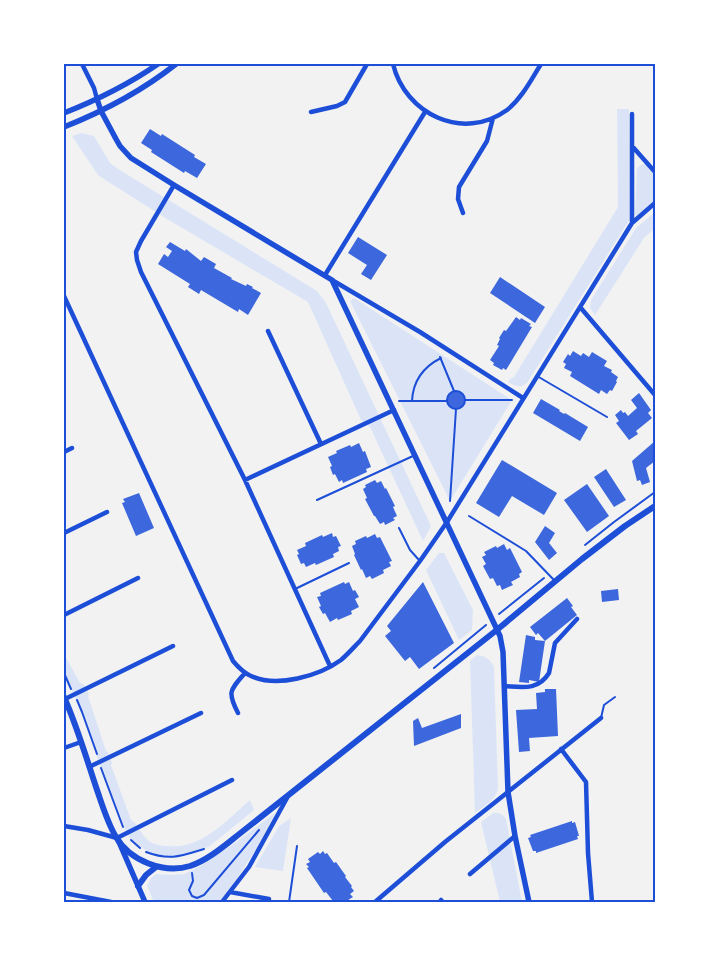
<svg xmlns="http://www.w3.org/2000/svg" width="719" height="966" viewBox="0 0 719 966" font-family="'Sofia Sans Condensed',sans-serif">
	<rect width="100%" height="100%" fill="#f2f2f2"/>
	<path fill="#dbe4f7" d="M617,109h12l1,110 -103,164c-7,6 -12,3 -19,-1l2,-3 4,-2 104,-170z
		M81,133l13,3 16,27 8,6 199,122 9,12 105,223 -8,15 -53,-114 -9,-7 -53,-118 -141,-83 -60,-38 -9,-6 -26,-39z
		M643,164l4,1 8,10v25l-19,16 -1,-2 2,-45 2,-3z
		M655,212v16l-11,10 -49,77 -5,-7 1,-8 45,-72z
		M354,298l158,102 -62,101 -100,-200z
		M439,553h5l29,57 -1,20 -13,10 -33,-70z
		M64,654l16,29 3,1 6,10 -1,2 18,55 2,1 4,11 -1,2 20,55c9,5 10,17 21,23 4,2 10,3 15,3 34,4 60,-26 83,-46l4,10 -44,36 -17,8 -18,3 -17,-2 -10,-3 -17,-12 -8,-14 -18,-45 -23,-69 -18,-39z
		M477,655c9,1 13,4 17,12l4,122c-3,12 -14,17 -23,24l-5,-152z
		M276,812l-20,37 -20,31 -17,22h-65l-7,-16 4,-8 5,-4 14,1 14,-1 16,-8 35,-23z
		M493,813c6,-1 10,1 13,6l16,83h-22l-19,-80z
		M291,818l-8,53 -28,-4 24,-41z"/>
	<path fill="#3d67dc" d="M150,129l11,7 1,-2 33,21 -1,2 12,7 -9,14 -12,-7 -1,2 -33,-21 1,-2 -11,-7z
		M358,237l29,18 -16,25 -10,-6 6,-9 -19,-12z
		M170,242l15,9 1,-2 15,12 3,-4 12,7 -2,4 18,10 -1,1 15,7 1,-2 6,3 -1,1 9,5 -13,22 -9,-6 -1,3 -37,-22 -2,4 -11,-7 2,-3 -32,-20 6,-10 4,3 4,-6 -6,-4z
		M500,277l45,30 -10,16 -45,-30z
		M516,317l4,3 1,-2 10,6 -2,2 3,1 -26,43 -3,-2 -1,2 -9,-5 1,-2 -4,-3 9,-14 -2,-1 3,-6 -1,-1 5,-8 2,1z
		M573,351l8,5 2,-3 6,4 3,-5 15,9 -3,5 8,4 -1,2 7,5 -2,4 1,1 -5,9 -2,-1 -3,4 -6,-4 -2,4 -29,-18 2,-4 -8,-4 2,-4 -3,-2 5,-8 2,2z
		M447 400a9 9 0 1 1 18 0a9 9 0 1 1-18 0Z
		M639,393l12,17 -3,3 4,5 -16,13 2,3 -9,6 -13,-17 3,-2 -4,-6 6,-5 2,3 2,-1 3,4 9,-8 -6,-8z
		M541,399l19,11 -1,1 5,3 1,-1 23,14 -8,14 -47,-28z
		M655,441v20l-9,7 4,14 -8,3 -2,-5 -3,1 -5,-20z
		M359,443l4,9 2,-1 6,16 -5,2 1,3 -24,11 -1,-3 -3,2 -4,-8 -2,1 -3,-8 2,-1 -4,-9 9,-4 -1,-2 14,-6 1,2z
		M502,460l55,33 -13,22 -32,-19 -13,21 -23,-14z
		M606,469l20,31 -12,7 -20,-30z
		M375,480l2,3 4,-2 4,8 1,-1 9,18 -2,1 4,9 -4,2 2,2 -10,5 -1,-3 -4,2 -5,-8h-1l-9,-17 2,-1 -4,-9 3,-2 -1,-2z
		M587,484l22,32 -22,16 -23,-32z
		M139,493l15,35 -18,8 -14,-33 3,-1 -2,-3z
		M545,526l10,7 -6,10 8,10 -8,7 -14,-18z
		M332,533l1,4 3,-1 5,10 -3,1 1,4 -6,3 1,3 -18,8 -1,-2 -9,4 -2,-4 -3,1 -4,-9 2,-1 -2,-4 9,-4 -1,-3 17,-8 1,2z
		M375,534l2,4 3,-1 12,24 -3,1 2,4 -8,4 1,3 -12,6 -2,-3 -4,2 -4,-9 -1,1 -7,-15 1,-1 -3,-8 4,-2 -1,-3 11,-5 1,2z
		M504,544l3,6 3,-2 12,24 -3,2 1,3 -9,5 2,3 -11,5 -2,-5 -3,1 -4,-8 -3,1 -7,-13 3,-2 -4,-7 4,-2 -2,-3 12,-6 1,2z
		M344,582l1,2 4,-2 4,9 2,-1 4,7 -4,2 4,8 -8,4 1,3 -14,6 -1,-2 -7,4 -5,-9 -2,1 -4,-7 2,-1 -4,-9 4,-1 -1,-3z
		M423,582l31,61 -35,26 -9,-12 -5,4 -20,-25 6,-5 -4,-5z
		M618,589l1,11 -17,2 -1,-11z
		M567,598l6,8 -2,1 6,8 -32,26 -7,-8 -2,2 -6,-8z
		M526,635l9,2v3l10,1 -6,41 -10,-2v3l-10,-1z
		M545,689h11l2,47 -29,2 1,13 -11,1 -3,-42 21,-1 -1,-16 9,-1z
		M461,714v14l-47,18 -1,-25 5,-3 4,10z
		M572,821v2l3,-1 4,14h-2l1,3 -42,14v-2h-3l-5,-13 3,-1 -1,-2z
		M323,851l2,3 2,-1 7,10 2,-1 10,14 -1,1 7,9 -1,1 3,4 -4,3 3,3 -8,5 -5,-1 -4,1 -2,-2 -1,1 -7,-9 -2,1 -17,-25 2,-1 -3,-3 4,-2 -2,-3 10,-7 2,2z"/>
	<g fill="none" stroke-linecap="round" stroke-linejoin="round">
		<path stroke="#1d4ed8" stroke-width="2" d="M440,357l14,34
			M447 400a9 9 0 1 1 18 0a9 9 0 1 1-18 0Z
			M465,400h47
			M399,401h47
			M412,401c1,-20 11,-34 29,-43
			M450,501l6,-92
			M585,545l29,-23 41,-30
			M499,614l45,-36
			M434,668l52,-43
			M64,673l7,16
			M77,700l5,12 15,42
			M101,768l22,59
			M131,840l9,8
			M146,852c24,9 35,4 58,-3
			M192,873l1,8 -4,9 3,6 5,2 7,-3 55,-65"/>
		<path stroke="#1d4ed8" stroke-width="2" d="M537,376l70,41
			M317,500l96,-44
			M469,516l57,35 27,28
			M399,528l11,22 9,10
			M295,589l54,-26
			M601,718l3,-13 11,-8
			M289,902l8,-56"/>
		<path stroke="#1d4ed8" stroke-width="4.5" d="M82,64l12,24 3,11
			M393,64c12,50 70,78 114,46 15,-12 24,-30 34,-46
			M311,112l26,-6 8,-4 22,-38
			M632,114v109
			M632,146l23,26
			M174,185l-33,56 -5,11 1,8 4,12 104,208 85,186
			M463,213l-5,-14 1,-12 28,-46 6,-23
			M325,275l100,-163
			M332,280l88,52 103,66
			M64,296l169,365c5,6 11,12 18,15 26,12 68,0 90,-16 7,-6 13,-13 19,-19l60,-80 27,-39 185,-299 23,-20
			M580,307l75,88
			M268,331l53,113
			M64,452l8,-4
			M245,480l149,-70
			M64,533l43,-21
			M64,615l74,-37
			M504,686c18,1 34,5 45,-13l6,-30 22,-24
			M65,699l108,-53
			M238,713c-11,-21 -8,-23 7,-40
			M64,748l17,-6
			M561,749l25,33 2,71 4,49
			M89,767l112,-54
			M64,826l24,4 29,8 115,-58
			M470,874l45,-38
			M230,892l39,7
			M64,893l47,9
			M441,900l2,2
			M222,902l27,-35 38,-69
			M375,902l70,-60 156,-124"/>
		<path stroke="#1d4ed8" stroke-width="5.5" d="M97,99l4,12 15,28 4,7 11,12 43,27 158,95 168,356 3,16 5,140 7,44 14,66
			M64,113c33,-13 65,-29 94,-49
			M64,127c40,-16 78,-36 112,-63
			M119,842l26,60"/>
		<path stroke="#1d4ed8" stroke-width="6" d="M64,697c13,29 22,60 32,90 6,17 11,35 20,50 14,24 48,37 74,29 18,-6 34,-20 48,-31l260,-206 84,-70 43,-33 30,-20
			M138,886l8,-11 10,-8"/>
	</g>
	<rect width="719" height="966" fill="none" stroke="#ffffff" stroke-width="130"/>
	<rect x="65" y="65" width="589" height="836" fill="none" stroke="#1d4ed8" stroke-width="2"/>
</svg>
